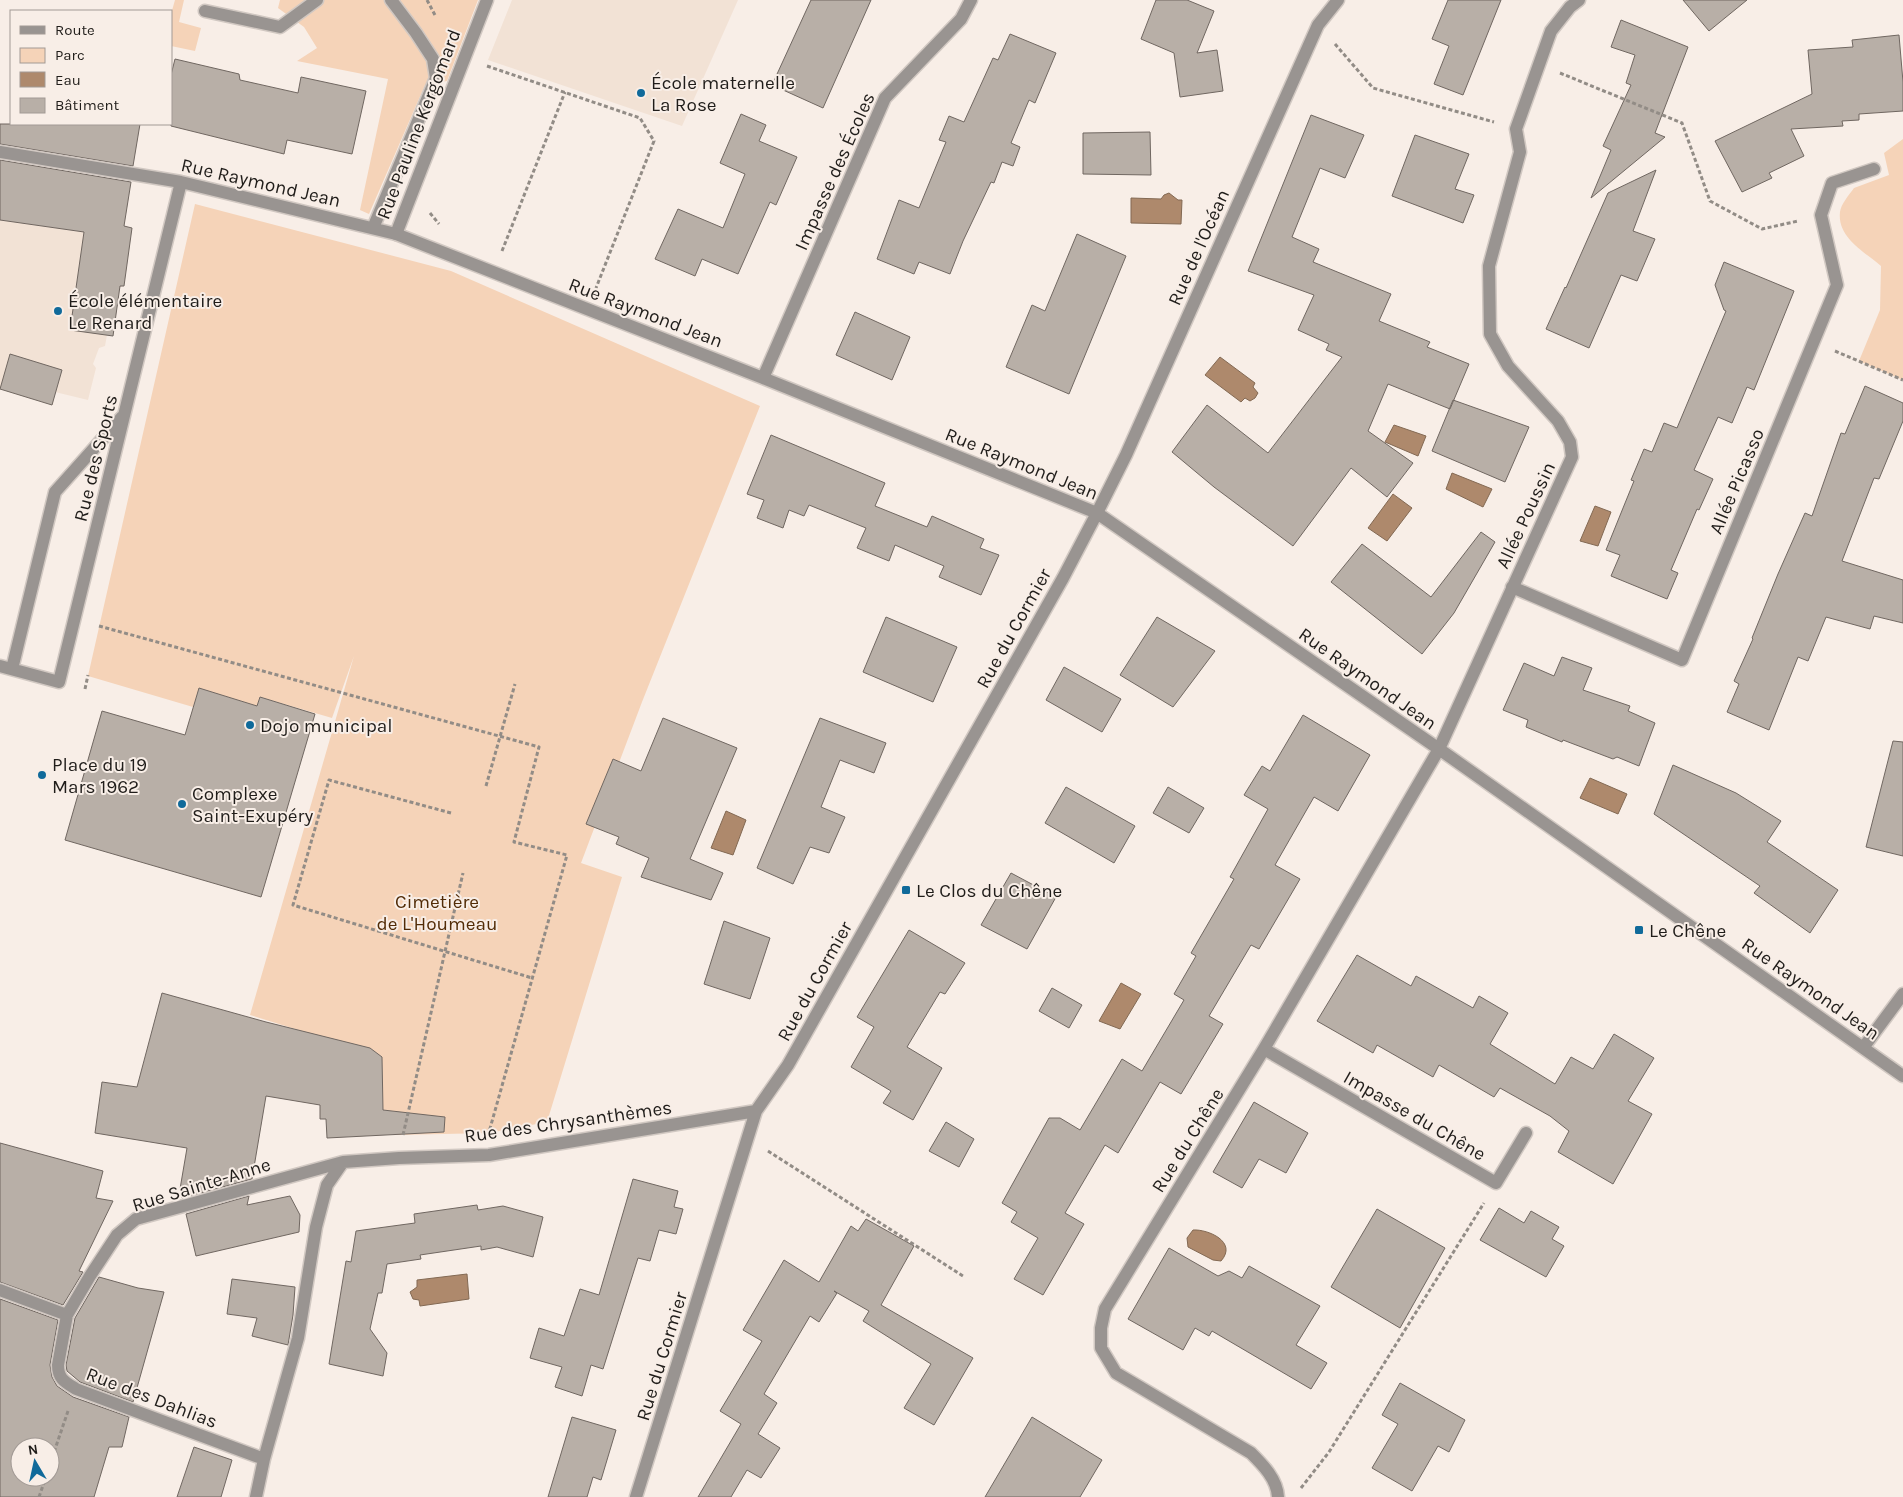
<svg xmlns="http://www.w3.org/2000/svg" width="1903" height="1497" viewBox="0 0 1903 1497" font-family="Karla,sans-serif">
	<rect width="100%" height="100%" fill="#f8eee7"/>
	<path fill="#f2e2d5" d="M512,0h226l-56,126 -194,-66z
		M0,173l93,48 39,7 -8,58 -4,1 -7,49 -6,-1 -2,11 -6,2 -6,16 3,4 -8,32 -33,-8 -2,13 -53,-16z"/>
	<path fill="#f5d3b8" d="M175,0h9l-5,22 22,6 -6,23 -24,-5v-32z
		M280,0h198l-31,81 -22,4 -56,129 -9,-4 28,-131 -91,-18 20,-13 -13,-21 -26,-19z
		M1903,139v241l-44,-19 21,-51 1,-44c-16,-14 -44,-28 -41,-54 1,-8 9,-17 14,-24l35,-13 -5,-22z
		M195,204l256,67 309,135 -118,296 -61,161 41,14 -75,245 -58,11 -92,2 1,-23 -15,-2 -1,-53 -12,-9 -62,-15 -58,-18 104,-359 -22,62 -72,-21 -3,9 -58,-17 -6,18 -105,-31z"/>
	<path fill="#ae896c" stroke="#836953" d="M1169,193l9,7h4l-1,24 -50,-1v-25l30,1 3,-4z
		M1220,357l35,26 -2,4 5,6 -3,5 -5,3 -5,-3 -4,4 -36,-27z
		M1394,425l32,11 -8,20 -33,-14z
		M1452,473l40,16 -9,18 -37,-18z
		M1393,494l19,14 -25,33 -19,-13z
		M1595,506l16,6 -13,34 -18,-5z
		M1590,778l37,16 -9,20 -38,-16z
		M726,811l20,9 -13,35 -22,-7z
		M1121,983l20,11 -21,35 -21,-8z
		M1193,1230c15,-1 45,12 28,31l-8,-1 -25,-13 -1,-9z
		M467,1274l2,25 -49,7 -1,-6 -6,-1 -3,-7 7,-5v-7z"/>
	<path fill="#b8afa7" stroke="#706761" fill-rule="evenodd" d="M811,0h60l-48,108 -51,-23z
		M1156,0h31l27,11 -17,42 20,-3 6,41 -43,6 -6,-44 -33,-14z
		M1448,0h53l-38,95 -29,-11 15,-38 -17,-7z
		M1683,0h64l-38,31z
		M1621,20l67,27 -33,86 10,4 -74,61 20,-48 -8,-4 28,-61 -5,-2 9,-28 -24,-8z
		M1010,34l46,19 -21,50 -6,-3 -18,43 9,4 -7,19 -11,-4 -8,21 -3,-1 -28,59 -13,33 -31,-12 -5,12 -37,-15 22,-59 20,8 27,-66 -7,-2 10,-24 15,6 29,-64 5,2z
		M1899,35l4,47v29l-44,3v6l-17,1 1,5 -52,3 13,27 -35,17 3,5 -30,14 -27,-51 97,-47 -4,-44 45,-3 -1,-7z
		M175,59l64,15 1,6 58,13 3,-16 65,14 -14,63 -65,-14 -3,14 -113,-28v-51z
		M741,114l25,11 -7,16 38,16 -21,48 -6,-3 -32,72 -36,-15 -7,17 -40,-17 23,-50 45,19 22,-54 -25,-11z
		M1311,115l53,20 -19,43 -25,-10 -28,69 27,12 -6,13 78,32 -12,27 51,21 -3,5 42,17 -19,45 -62,-25 -20,47 45,32 -26,34 -36,-29 -58,78 -79,-59 -42,-35 35,-47 61,48 74,-96 -16,-7 3,-6 -31,-14 16,-35 -66,-24z
		M0,124h140l-7,42 -133,-22z
		M1150,132l1,43 -68,-1v-41z
		M1415,135l54,19 -14,35 19,6 -11,28 -71,-27z
		M0,160l131,22 -7,44 8,2 -8,58h-4l-7,50 -43,-6 14,-98 -84,-12z
		M1656,170l-23,61 22,8 -18,42 -16,-6 -32,73 -43,-19 19,-42 1,1 42,-95z
		M1077,234l49,22 -57,138 -63,-27 26,-62 13,6z
		M1724,262l70,29 -40,99 -7,-3 -15,36 -14,-6 -24,53 19,9 -14,31 -2,-1 -26,61 7,3 -11,26 -56,-23 9,-21 -14,-5 28,-69 -3,-1 13,-31 8,3 12,-29 13,5 49,-117 -2,-1 -9,-25z
		M855,312l55,25 -18,43 -56,-25z
		M10,354l52,16 -10,35 -52,-16z
		M1865,386l38,17v18l-24,58 -5,-1 -32,83 61,19v43l-29,-7 -4,13 -44,-12 -18,44 -10,-4 -29,73 -42,-18 12,-28 -5,-3 19,-42 -1,-1 26,-64 27,-61 7,3 29,-83 4,1z
		M1453,400l76,27 -24,55 -73,-31z
		M771,435l114,48 -10,23 52,21 5,-11 52,23 -4,9 19,7 -18,40 -42,-18 5,-11 -49,-21 -6,16 -32,-13 9,-20 -57,-23 -5,11 -15,-6 -6,18 -26,-10 7,-18 -17,-6z
		M1481,532l14,10 -41,71 -32,41 -91,-72 31,-38 69,53z
		M886,617l71,30 -24,55 -70,-30z
		M1157,617l58,34 -42,56 -53,-32z
		M1562,657l30,11 -9,22 47,16 -2,5 27,12 -16,43 -22,-9 -4,2 -50,-19 -1,2 -36,-15 2,-7 -25,-10 21,-47 30,13z
		M1064,667l57,32 -19,33 -56,-32z
		M199,688l58,18 3,-9 55,17 -54,183 -196,-57 37,-129 83,24z
		M1303,715l67,40 -32,56 -24,-14 -39,68 25,14 -41,70 -8,-4 -42,71 14,8 -42,70 -21,-12 -42,71 -13,-8 -40,68 19,11 -41,71 -29,-16 24,-41 -27,-16 6,-10 -15,-9 47,-85h11l20,12 42,-71 20,12 42,-71 -10,-6 22,-38 -5,-3 43,-74 -4,-2 38,-68 -24,-14 18,-29 8,5z
		M663,718l74,30 -47,111 33,14 -12,27 -70,-23 8,-19 -33,-14 3,-7 -33,-13 27,-65 28,12z
		M820,718l66,25 -12,30 -34,-13 -19,47 24,10 -16,36 -19,-6 -17,37 -36,-16z
		M1893,741l10,1v114l-37,-9z
		M1673,765l63,28 45,28 -14,21 71,48 -28,43 -56,-40 6,-7 -106,-72z
		M1066,787l69,39 -21,37 -69,-40z
		M1168,787l36,21 -15,25 -36,-20z
		M1011,873l45,24 -29,52 -46,-24z
		M724,921l46,17 -20,61 -46,-15z
		M909,930l56,33 -20,31 -5,-2 -33,55 35,21 -29,52 -30,-17 8,-12 -40,-24 23,-40 -17,-10z
		M1357,955l54,31 5,-10 57,32 6,-12 29,17 -18,31 65,40 16,-27 22,12 21,-35 40,24 -26,43 24,13 -39,70 -55,-32 11,-21 -19,-15 -50,-28 -6,9 -55,-32 -6,12 -56,-32 -4,8 -56,-32z
		M1052,988l30,17 -13,23 -30,-17z
		M162,993l104,29 104,26 12,9 1,53 62,7 -1,15 -117,6 -1,-19h-6v-14l-54,-9 -14,83 -70,19 -2,-9 7,-41 -92,-15 7,-51 35,5z
		M1254,1102l54,31 -22,40 -27,-14 -17,29 -29,-16z
		M946,1122l28,17 -15,28 -30,-16z
		M0,1143l103,28 -7,27 17,3 -34,70 4,1 -20,33 -63,-23z
		M633,1179l45,12 -4,16 9,2 -7,25 -17,-4 -9,31 -12,-3 -35,111 -12,-4 -9,31 -27,-9 7,-20 -32,-9 9,-30 25,8 16,-47 19,6z
		M249,1196l-2,9 43,-9 10,19 -1,17 -103,24 -10,-42z
		M477,1205l1,5 25,-4 40,11 -10,40 -36,-10 -16,3v-4l-61,9 1,4 -34,5 -5,29h-4l-8,36 17,24 -4,23 -54,-12 17,-103 5,1 5,-31 59,-8 -1,-9z
		M1499,1208l25,15 7,-12 28,16 -7,12 12,7 -18,31 -66,-37z
		M1377,1209l68,39 -45,80 -69,-41z
		M866,1219l48,27 -33,59 92,53 -39,67 -30,-17 27,-44 -68,-43 6,-10 -35,-20 3,2 -18,29 -9,-6 -46,78 13,9 -19,31 22,14 -19,30 -14,-8 -16,27h-33l43,-73 -21,-13 42,-70 -19,-11 41,-70 35,22 32,-56 7,5z
		M1169,1248l49,28 11,-5 13,7 7,-12 71,40 -24,39 31,18 -16,26 -99,-58 -3,5 -14,-8 -12,22 -55,-31z
		M99,1277l39,11 26,4 -31,110 -53,-20 -13,-11 -1,-6 9,-47z
		M232,1279l63,8 -2,28 -5,30 -36,-9 5,-18 -30,-4z
		M0,1299l58,21 -8,45 2,12 5,9 16,11 56,20 -7,30h-13l-15,50h-94zM20,1447h30v30h-30z
		M1400,1383l65,37 -16,32 -11,-6 -26,45 -40,-23 26,-44 -16,-9z
		M572,1417l44,13 -15,50 -8,-3 -6,20h-39z
		M1032,1417l70,43 -22,37h-95z
		M194,1447l38,13 -11,37h-44z"/>
	<g fill="none" stroke-linecap="round" stroke-linejoin="round">
		<g stroke="#d1c8c2" stroke-width="15">
			<path id="service" d="M396,234l91,-234"/>
		</g>
		<g stroke="#d1c8c2" stroke-width="15">
			<path id="minor" d="M205,11l75,16 37,-27
				M0,152l181,30 215,52 367,144 334,135 342,236 464,327
				M373,228l63,-150 -3,-19 -17,-26 -25,-33
				M763,378l122,-280 76,-79 10,-19
				M1512,587l170,73 155,-375 -16,-70 11,-32 42,-14
				M0,666l59,16 122,-500
				M12,669l43,-177 67,-75
				M1863,1048l40,-54
				M1264,1049l232,134 30,-50
				M0,1290l67,25 23,-39 27,-41 19,-16 207,-57
				M67,1315l-9,50c0,14 7,17 18,24l188,70
				M256,1497l8,-38 34,-121 18,-111 11,-42 16,-23 56,-4 90,-3 267,-44
				M636,1497l120,-386 32,-46 275,-487 34,-65 29,-58 192,-430 20,-25
				M1278,1497c-1,-18 -15,-32 -27,-44l-135,-80 -15,-25v-20l4,-19 159,-260 175,-300 133,-292 -2,-15 -12,-21 -50,-55 -18,-32 -1,-68 31,-114 -4,-23 35,-98 19,-24 9,-7"/>
		</g>
		<path stroke="#928c86" stroke-width="3" stroke-dasharray="4 2.5" stroke-linecap="butt" d="M427,0l9,17
			M1335,44l38,44 121,34
			M487,66l153,52 14,23 -58,147
			M1560,73l122,50 28,78 52,28 36,-8
			M430,213l9,11
			M502,251l63,-159
			M1835,351l68,29
			M99,626l440,121 -25,95 53,13 -78,277
			M85,689l3,-14
			M486,786l29,-102
			M451,813l-122,-33 -36,125 239,73
			M403,1135l60,-262
			M768,1151l195,125
			M50,1464l18,-53
			M1301,1488l28,-36 155,-249
			M39,1497l7,-20"/>
		<use href="#service" stroke="#999491" stroke-width="12"/>
		<use href="#minor" stroke="#999491" stroke-width="12"/>
	</g>
	<g fill="#106a9a" stroke="#f8eee7" stroke-width="2">
		<circle cx="641" cy="93" r="5"/>
		<circle cx="58" cy="311" r="5"/>
		<circle cx="250" cy="725" r="5"/>
		<circle cx="42" cy="775" r="5"/>
		<circle cx="182" cy="804" r="5"/>
		<rect x="901" y="885" width="10" height="10" rx="2.5"/>
		<rect x="1634" y="925" width="10" height="10" rx="2.5"/>
	</g>
	<g text-anchor="middle" stroke-width="4" stroke-linejoin="round" paint-order="stroke">
		<g font-size="19" fill="#201d1a" stroke="#f8eee7" text-anchor="start">
			<text x="651" y="89">École maternelle<tspan x="651" dy="22">La Rose</tspan></text>
			<text x="68" y="307">École élémentaire<tspan x="68" dy="22">Le Renard</tspan></text>
			<text x="260" y="732">Dojo municipal</text>
			<text x="52" y="771">Place du 19<tspan x="52" dy="22">Mars 1962</tspan></text>
			<text x="192" y="800">Complexe<tspan x="192" dy="22">Saint-Exupéry</tspan></text>
			<text x="916" y="897">Le Clos du Chêne</text>
			<text x="1649" y="937">Le Chêne</text>
		</g>
		<g font-size="19" fill="#201d1a" stroke="#f8eee7">
			<text transform="translate(418 124) rotate(-69)" y="7">Rue Pauline Kergomard</text>
			<text transform="translate(834 171) rotate(-66)" y="7">Impasse des Écoles</text>
			<text transform="translate(261 182) rotate(13)" y="7">Rue Raymond Jean</text>
			<text transform="translate(1198 247) rotate(-66)" y="7">Rue de l'Océan</text>
			<text transform="translate(646 312) rotate(21)" y="7">Rue Raymond Jean</text>
			<text transform="translate(95 458) rotate(-76)" y="7">Rue des Sports</text>
			<text transform="translate(1022 463) rotate(22)" y="7">Rue Raymond Jean</text>
			<text transform="translate(1736 481) rotate(-67)" y="7">Allée Picasso</text>
			<text transform="translate(1525 515) rotate(-65)" y="7">Allée Poussin</text>
			<text transform="translate(1013 628) rotate(-61)" y="7">Rue du Cormier</text>
			<text transform="translate(1368 678) rotate(35)" y="7">Rue Raymond Jean</text>
			<text transform="translate(814 981) rotate(-61)" y="7">Rue du Cormier</text>
			<text transform="translate(1811 988) rotate(35)" y="7">Rue Raymond Jean</text>
			<text transform="translate(1415 1115) rotate(30)" y="7">Impasse du Chêne</text>
			<text transform="translate(568 1121) rotate(-8)" y="7">Rue des Chrysanthèmes</text>
			<text transform="translate(1187 1140) rotate(-58)" y="7">Rue du Chêne</text>
			<text transform="translate(201 1184) rotate(-17)" y="7">Rue Sainte-Anne</text>
			<text transform="translate(661 1356) rotate(-73)" y="7">Rue du Cormier</text>
			<text transform="translate(152 1397) rotate(21)" y="7">Rue des Dahlias</text>
		</g>
		<g font-size="19" fill="#522c07" stroke="#f8eee7">
			<text x="437" y="908">Cimetière<tspan x="437" dy="22">de L'Houmeau</tspan></text>
		</g>
	</g>
	<rect x="10" y="10" width="162" height="115" fill="#f8eee7" stroke="#a29a95"/>
	<rect x="20" y="26" width="25" height="8" fill="#999491" stroke="#a29a95"/>
	<text x="55" y="35" font-size="15" fill="#201d1a">Route</text>
	<rect x="20" y="48" width="25" height="15" fill="#f5d3b8" stroke="#a29a95"/>
	<text x="55" y="60" font-size="15" fill="#201d1a">Parc</text>
	<rect x="20" y="72" width="25" height="15" fill="#ae896c" stroke="#a29a95"/>
	<text x="55" y="85" font-size="15" fill="#201d1a">Eau</text>
	<rect x="20" y="98" width="25" height="15" fill="#b8afa7" stroke="#a29a95"/>
	<text x="55" y="110" font-size="15" fill="#201d1a">Bâtiment</text>
	<g transform="translate(35 1462) rotate(351)"><circle r="24" fill="#f8eee7" stroke="#a29a95"/>
	<path d="M0-4L9 19L0 12L-9 19Z" fill="#106a9a"/>
	<text y="-8" font-size="14" font-weight="bold" text-anchor="middle" fill="#201d1a">N</text>
	</g>
</svg>
